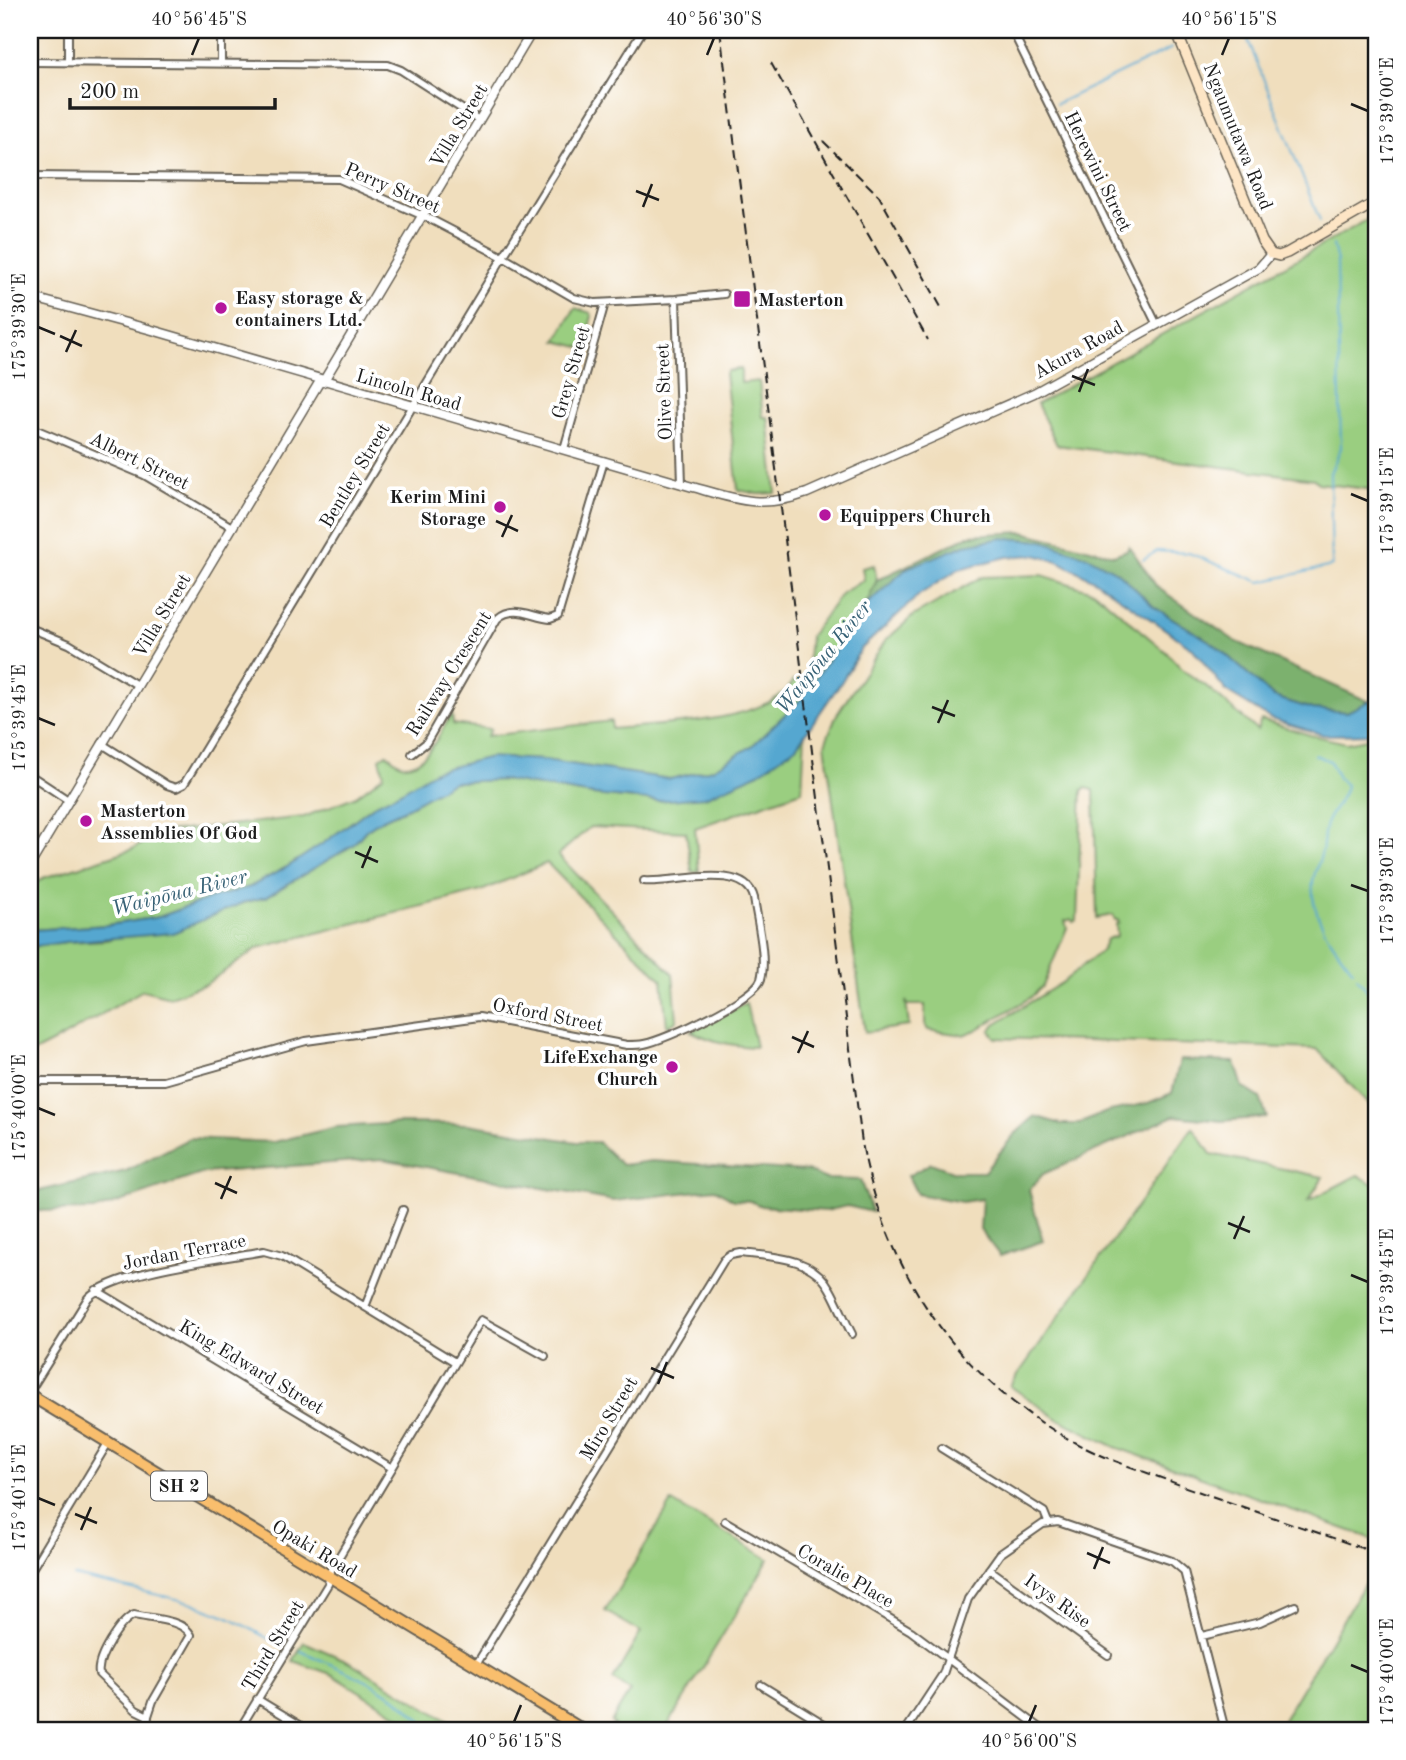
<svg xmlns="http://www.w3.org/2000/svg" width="1406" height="1760" viewBox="0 0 1406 1760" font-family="'Old Standard TT',serif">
	<rect width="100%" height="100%" fill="#fff"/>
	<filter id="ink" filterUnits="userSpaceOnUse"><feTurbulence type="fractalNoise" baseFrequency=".0143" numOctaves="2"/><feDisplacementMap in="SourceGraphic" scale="14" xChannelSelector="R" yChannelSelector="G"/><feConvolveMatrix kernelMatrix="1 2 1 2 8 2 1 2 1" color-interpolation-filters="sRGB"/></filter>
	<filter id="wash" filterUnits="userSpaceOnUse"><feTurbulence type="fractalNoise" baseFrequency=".00686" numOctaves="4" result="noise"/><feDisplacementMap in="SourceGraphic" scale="28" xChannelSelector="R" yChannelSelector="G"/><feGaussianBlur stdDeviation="1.57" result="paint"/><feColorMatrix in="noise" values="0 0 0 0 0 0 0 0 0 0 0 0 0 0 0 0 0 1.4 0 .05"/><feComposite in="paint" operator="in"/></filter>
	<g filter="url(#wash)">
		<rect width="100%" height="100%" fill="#f0debd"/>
		<path fill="#9ace80" stroke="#5b754e" stroke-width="2" d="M1376,215v275l-58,-7 -4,-4 -257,-34 -20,-41z
			M575,308l16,5 1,3 -8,32 -28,-7z
			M741,369v14l18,-2 4,36h5l8,76 -18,1 -20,-4 -13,-117 2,-2z
			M874,565l3,15 -11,25 -66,95 -48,46 -40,23 -42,10 -126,-19 -54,-2 -114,46 -51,38 -38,25 -37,20 -42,12 -49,18 -51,8 -78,5v-42l13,-10 87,-28 35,-18 139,-15 52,-21 28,-21 -4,-17 7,-4c4,3 9,8 14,10 23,8 41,-35 51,-51l1,11 38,5 -4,7 124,-15 1,8c46,-5 160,-6 182,-49l6,3 7,-11 3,-36 32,-43 22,-13 -2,-12z
			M1042,575l53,17 71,60 18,19 22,15 51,44 4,-10 49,15 37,8 29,-6v375l-59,-63 -321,-11 -6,-7 5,-7 68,-42 39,-32 5,-11 10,-3 -1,-12 3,-1 -1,-3h-3l-2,-5 -16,3 -3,-128 -8,-2 -4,2 -5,130 -4,2 -1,-3 -7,2 2,7 -24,58 -13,12 -54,32 -13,5 -35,-5 -3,-5v-20h-17l-2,-4 3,25 -44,6 -40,-288 11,-28 50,-76 27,-24 69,-39z
			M805,734l-3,57 -107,37 4,44h-7l-6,-40 -96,-5 -32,28 115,119 4,46 -10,6 -5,-46 -115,-117 -66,28 -223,57 -52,36 -36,13 -27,-7 -82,48 -31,16v-107l36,-5 40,-2 160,-43 87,-52 13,-15 15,-10 22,-10 50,-28 50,-2 90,15 64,6 139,-54z
			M746,1003l10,44c-24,-1 -43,-5 -65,-16z
			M1193,1127l18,27 112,23 -15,24 50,-26 18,11v354l-261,-93 -57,-28 -48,-33z
			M672,1502l97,57 -104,171h-52l-2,-1 3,-5 -3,-2 19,-31 -17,-11 28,-48 -36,-21z
			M1371,1573l5,2v155h-99z
			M304,1642l44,19 115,69h-41l-91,-56 -38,-13z"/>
		<path fill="#7bb16e" stroke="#4c6645" stroke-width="2" d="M1023,532l91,23 13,-5 2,-4 28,41 78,54 135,61 -23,10 -35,-3 -38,-12 -60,-53 -60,-37 -35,-34 -76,-32 -136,27 -41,37 11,-25 93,-45z
			M1180,1060l55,2 8,25 17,11 7,19 -45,4 -48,-5 -131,58 -14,16 14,51 -43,15 -20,-26 2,-31 -20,3 -45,-8 -9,-18 23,-13 24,9h29l30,-37 21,-19 26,8h18l27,-12 42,-9 24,-10z
			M401,1123l67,1 109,18h21l24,23 30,-4 155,10 19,8 34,1 12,32 -25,-6 -21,5 -65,-5 -11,-5 -16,-1 -19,-11 -101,12 -232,-42 -178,14 -108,37 -66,1v-18l96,-22 64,-33 84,4 62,-15z"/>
		<path fill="#55a7d0" stroke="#386276" stroke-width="2" d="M1003,538l40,3 44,15 32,17 35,34 60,37 60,53 38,12 35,3 29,-14v36l-52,1 -53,-16 -44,-27 -35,-44 -98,-68 -36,-19 -23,-6 -28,2 -48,12 -40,26 -58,54 -19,32 -46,66 -39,27 -52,23 -48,4 -64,-6 -90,-15 -50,2 -50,28 -22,10 -15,10 -13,15 -87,52 -24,6 -69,30 -107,9 -36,5v-17l78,-5 51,-8 49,-18 42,-12 37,-20 38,-25 51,-38 26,-13 33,-20 55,-14 54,3 126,19 42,-10 40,-23 48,-46 66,-95 41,-37 58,-23z"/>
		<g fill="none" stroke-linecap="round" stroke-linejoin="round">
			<path stroke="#55a7d0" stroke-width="2" d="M1244,30l76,191
				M1056,104l116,-56
				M1143,560l14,-9 32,2 71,29 72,-16 -2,-93 11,-25 -4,-187 -4,-16
				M1315,755l15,6 8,17 8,7c-2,15 -15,25 -20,39 -3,8 -2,18 -4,27 -2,10 -8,21 -9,31 -4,33 21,64 40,88
				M1357,977l19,25
				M74,1576l116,26 41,16 45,25
				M301,1651c45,21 97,38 128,79"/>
		</g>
	</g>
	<g filter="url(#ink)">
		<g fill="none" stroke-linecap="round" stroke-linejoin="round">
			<g stroke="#666054" stroke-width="10">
				<path id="minor" d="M1012,30l145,295
					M30,62l358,3 13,5 78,50
					M68,62v-32
					M221,63v-33
					M30,176l309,3 89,39 75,39 71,41 21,5 81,-4 48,-5
					M676,299l6,185
					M30,427l114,48 88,52
					M564,449l41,-146
					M30,628l39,16 68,41
					M102,744l65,41 9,3 8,-4 319,-527 140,-227
					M412,754l14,-11 71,-124c17,-15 34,-2 53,0l8,-3 46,-155
					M30,775l38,25
					M30,1081h134l142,-40 173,-24 148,28c6,0 12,0 17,-1 22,-4 111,-45 117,-65 6,-21 -4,-59 -7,-81 -9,-37 -82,-14 -110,-17
					M96,1290l296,178
					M365,1307l38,-97
					M30,1391l58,-93c27,-28 135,-39 176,-47l18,5 173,106
					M941,1448l103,64 4,10
					M725,1521l186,110 132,99
					M989,1569l119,86
					M30,1572l78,-129
					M1202,1636l58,-14 35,-16
					M476,1665l248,-405 7,-5 10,-2c32,4 71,3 89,36 8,14 14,30 22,45
					M761,1685l73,45
					M257,1699l51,31
					M147,1730l1,-14 5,-15 38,-66c-9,-16 -40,-16 -57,-20 -14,6 -38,44 -35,59l37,36 12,6
					M239,1730l89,-146 3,-14 150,-250 64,36
					M906,1730l37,-56 25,-75 32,-45 43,-30 15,-2 114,39 12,10 41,159"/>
			</g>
			<g stroke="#666054" stroke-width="11">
				<path id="tertiary" d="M30,297l122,33 530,154c49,13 75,27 125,9l227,-100 225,-125 12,-14
					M323,382l210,-352
					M30,865l290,-484"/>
			</g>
			<g stroke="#666054" stroke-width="12">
				<path id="secondary" d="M1176,30l86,211 9,13 8,2 8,-3 89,-51"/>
			</g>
			<g stroke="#666054" stroke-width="14">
				<path id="trunk" d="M30,1395l553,335"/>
			</g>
			<use href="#minor" stroke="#fff" stroke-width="6"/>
			<use href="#tertiary" stroke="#fff" stroke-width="8"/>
			<use href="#secondary" stroke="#fde5c5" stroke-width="9"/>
			<use href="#trunk" stroke="#f9be6d" stroke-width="10"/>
			<path stroke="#1c1c1c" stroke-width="2" stroke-dasharray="10 5" stroke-linecap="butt" d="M720,30l142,1113c24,129 94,234 210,298 34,19 72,30 108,44 65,23 131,45 196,68
				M771,63l157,277
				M823,141l56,55 62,111"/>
		</g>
	</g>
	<path fill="none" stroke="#1c1c1c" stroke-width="2.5" d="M192,55l7,-17M707,55l7,-17M1222,55l7,-17M1351,104l17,7M636,191l23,9M643,207l9,-23M38,327l17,7M60,336l22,10M66,352l10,-22M1072,376l23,9M1079,392l9,-23M1351,494l17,7M496,521l22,10M502,537l10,-22M932,707l23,9M38,718l17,7M938,723l10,-23M355,852l23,10M362,868l9,-22M1351,885l17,6M792,1037l22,10M798,1053l10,-22M38,1108l17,7M215,1183l22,10M221,1199l10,-23M1228,1223l22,9M1234,1239l10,-23M1351,1275l17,7M651,1368l23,10M658,1384l9,-22M38,1498l17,7M75,1514l22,9M81,1530l10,-23M1087,1553l23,10M1094,1569l9,-22M1351,1665l17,7M514,1722l7,-17M1029,1722l7,-17"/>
	<g fill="#b5179e" stroke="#fff" stroke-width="2.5">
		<rect x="733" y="290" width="18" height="18" rx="3.5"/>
		<circle cx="221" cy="308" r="7"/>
		<circle cx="500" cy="507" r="7"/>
		<circle cx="825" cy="515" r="7"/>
		<circle cx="86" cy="821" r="7"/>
		<circle cx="672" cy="1067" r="7"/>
	</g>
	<g text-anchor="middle" stroke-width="7" stroke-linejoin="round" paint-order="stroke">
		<rect fill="#fff" stroke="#606060" stroke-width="2" x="151" y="1471.5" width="56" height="29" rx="5"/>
		<g font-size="18" font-weight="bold" fill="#1c1c1c">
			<text x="179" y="1492">SH 2</text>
		</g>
		<g font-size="19" fill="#1c1c1c" stroke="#fff">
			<text transform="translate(458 125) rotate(-59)" y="7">Villa Street</text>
			<text transform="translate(1239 136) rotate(68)" y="7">Ngaumutawa Road</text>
			<text transform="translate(1099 171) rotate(64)" y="7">Herewini Street</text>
			<text transform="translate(393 187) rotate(23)" y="7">Perry Street</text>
			<text transform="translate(1078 349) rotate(-29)" y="7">Akura Road</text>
			<text transform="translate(570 372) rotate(-74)" y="7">Grey Street</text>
			<text transform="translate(409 389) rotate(16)" y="7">Lincoln Road</text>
			<text transform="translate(663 392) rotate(-92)" y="7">Olive Street</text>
			<text transform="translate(140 460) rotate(26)" y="7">Albert Street</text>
			<text transform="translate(354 475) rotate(-59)" y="7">Bentley Street</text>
			<text transform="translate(161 615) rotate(-59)" y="7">Villa Street</text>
			<text transform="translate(448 673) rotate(-58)" y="7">Railway Crescent</text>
			<text transform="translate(548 1014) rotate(11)" y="7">Oxford Street</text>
			<text transform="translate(184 1251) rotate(-11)" y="7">Jordan Terrace</text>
			<text transform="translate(252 1366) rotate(31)" y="7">King Edward Street</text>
			<text transform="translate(608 1418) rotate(-59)" y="7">Miro Street</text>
			<text transform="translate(315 1548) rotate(31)" y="7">Opaki Road</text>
			<text transform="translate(846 1575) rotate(30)" y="7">Coralie Place</text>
			<text transform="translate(1058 1600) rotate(36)" y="7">Ivys Rise</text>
			<text transform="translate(272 1645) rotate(-59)" y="7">Third Street</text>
		</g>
		<g font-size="19" font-weight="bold" fill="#1c1c1c" stroke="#fff" text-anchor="start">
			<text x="235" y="304">Easy storage &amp;<tspan x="235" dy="22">containers Ltd.</tspan></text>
			<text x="758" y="306">Masterton</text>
			<text x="486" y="503" text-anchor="end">Kerim Mini<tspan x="486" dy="22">Storage</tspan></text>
			<text x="839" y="522">Equippers Church</text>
			<text x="100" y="817">Masterton<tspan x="100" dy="22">Assemblies Of God</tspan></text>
			<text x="658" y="1063" text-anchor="end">LifeExchange<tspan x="658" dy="22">Church</tspan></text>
		</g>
		<g font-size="21" font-style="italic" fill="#386276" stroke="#fff">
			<text transform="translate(823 657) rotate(-51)" y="7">Waipōua River</text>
			<text transform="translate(179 892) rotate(-14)" y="7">Waipōua River</text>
		</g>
	</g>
	<rect width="1406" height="1760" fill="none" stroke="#fff" stroke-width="77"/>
	<path d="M70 98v10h205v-10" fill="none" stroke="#1c1c1c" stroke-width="3.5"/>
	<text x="80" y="98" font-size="21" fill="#1c1c1c" stroke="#ffffff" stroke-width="5" paint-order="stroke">200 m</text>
	<rect x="38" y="38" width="1330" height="1684" fill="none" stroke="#1c1c1c" stroke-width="2.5"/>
	<g font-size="18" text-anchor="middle" fill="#1c1c1c">
		<text x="199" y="25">40°56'45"S</text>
		<text x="714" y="25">40°56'30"S</text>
		<text x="1229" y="25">40°56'15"S</text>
		<text transform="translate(1387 111) rotate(-90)" y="6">175°39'00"E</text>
		<text transform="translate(19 327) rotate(-90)" y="6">175°39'30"E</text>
		<text transform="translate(1387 501) rotate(-90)" y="6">175°39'15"E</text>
		<text transform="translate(19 718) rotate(-90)" y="6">175°39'45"E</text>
		<text transform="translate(1387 891) rotate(-90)" y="6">175°39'30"E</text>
		<text transform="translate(19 1108) rotate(-90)" y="6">175°40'00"E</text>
		<text transform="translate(1387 1282) rotate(-90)" y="6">175°39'45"E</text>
		<text transform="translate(19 1498) rotate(-90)" y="6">175°40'15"E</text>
		<text transform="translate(1387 1672) rotate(-90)" y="6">175°40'00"E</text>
		<text x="514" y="1747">40°56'15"S</text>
		<text x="1029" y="1747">40°56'00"S</text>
	</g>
</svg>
